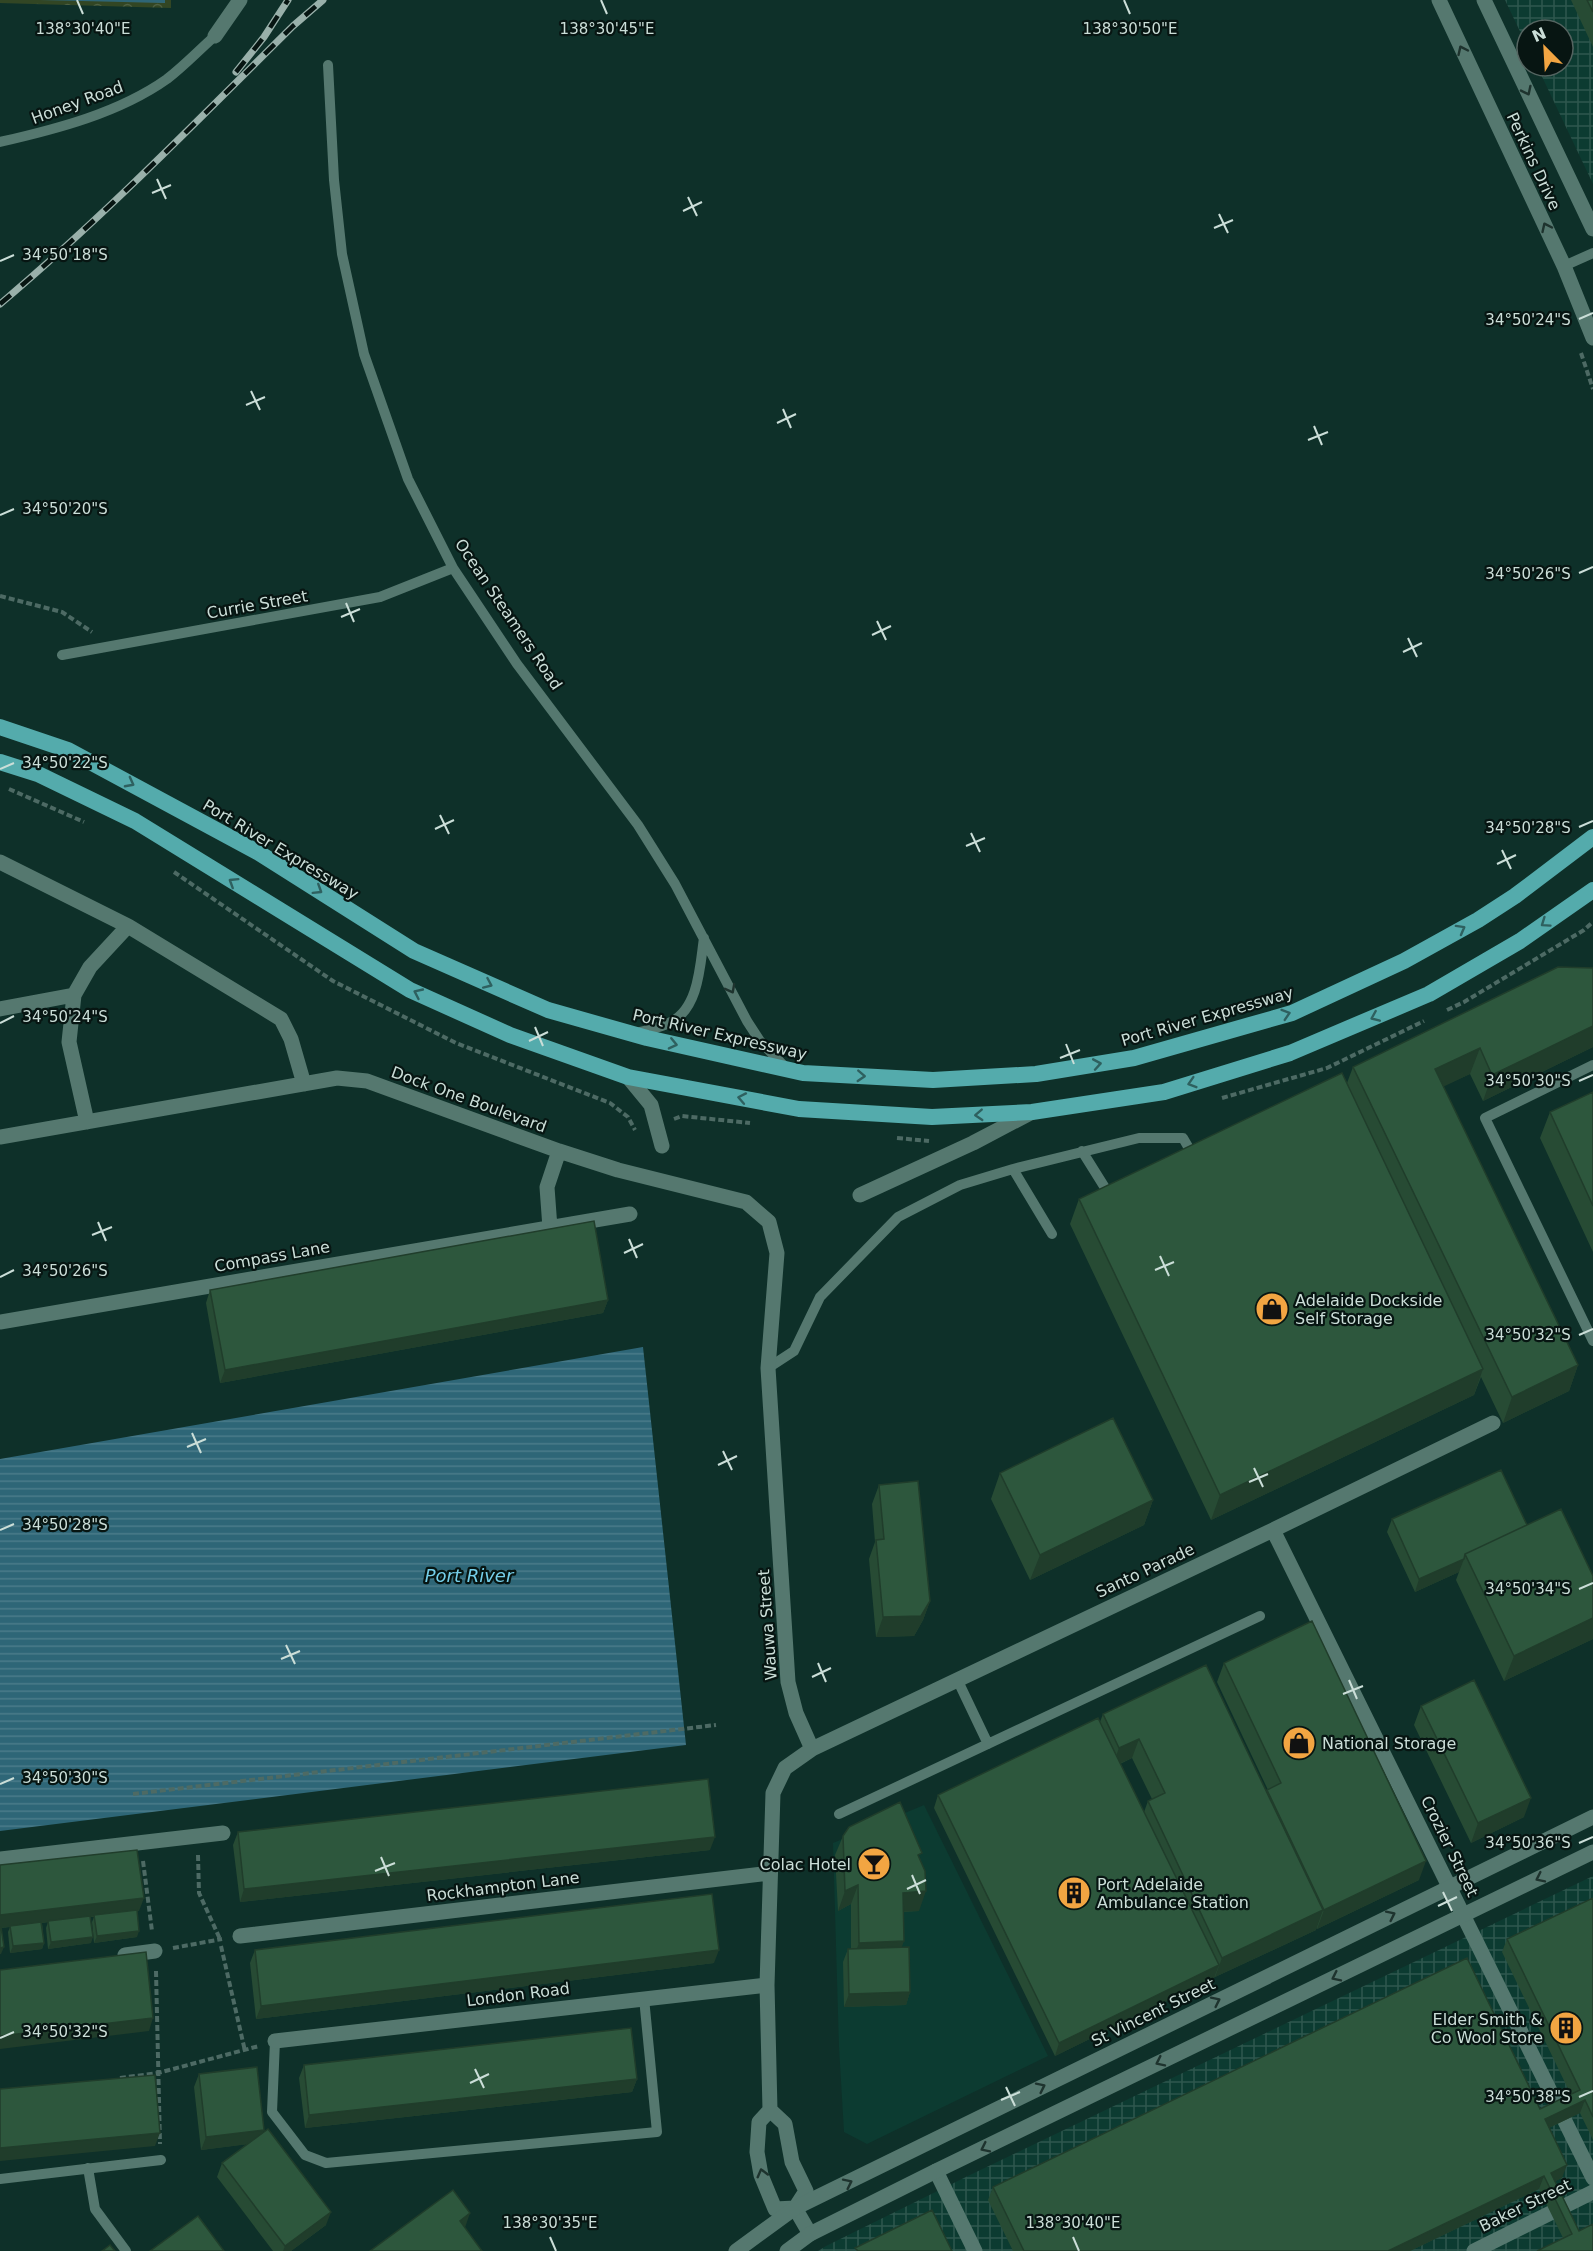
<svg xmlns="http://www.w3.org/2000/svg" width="1593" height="2251" viewBox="0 0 1593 2251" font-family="'DejaVu Sans',sans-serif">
	<defs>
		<pattern id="industrial-grid" width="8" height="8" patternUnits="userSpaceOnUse" patternTransform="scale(1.5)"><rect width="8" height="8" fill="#0c3b31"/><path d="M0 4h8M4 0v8" fill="none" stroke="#2e574e"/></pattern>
		<pattern id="park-crowns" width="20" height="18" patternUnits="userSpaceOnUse" patternTransform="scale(1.5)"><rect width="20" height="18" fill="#324624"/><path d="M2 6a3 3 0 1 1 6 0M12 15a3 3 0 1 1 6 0" fill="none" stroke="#4e6043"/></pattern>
		<pattern id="water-rules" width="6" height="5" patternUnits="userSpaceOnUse" patternTransform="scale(1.5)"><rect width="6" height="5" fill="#2e6677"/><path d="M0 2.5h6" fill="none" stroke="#4b7b8a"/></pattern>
	</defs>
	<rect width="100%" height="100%" fill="#0e3029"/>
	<path fill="#0c3b31" d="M924,1805l124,251 -181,88 -23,-12 -5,-85 -6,-204z"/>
	<path fill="url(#industrial-grid)" d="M1505,0h88v184l-56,-118h26v-36h-36v16z
		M1593,1876v375h-775l8,-5 144,-71z"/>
	<path fill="url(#park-crowns)" d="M0,0h171v8l-171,-5z"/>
	<path fill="url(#water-rules)" d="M40,0h125v3z
		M643,1347l43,398 -686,86v-372z"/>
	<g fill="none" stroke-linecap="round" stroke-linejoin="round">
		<path stroke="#4d6a64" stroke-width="4" stroke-dasharray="6 3" stroke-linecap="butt" d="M1581,353l12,36
			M0,596l62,16 30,20
			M9,789l75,33
			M174,872l159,109 123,62 154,60 18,14 7,13
			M1447,1010l17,-8 120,-72 9,-8
			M1222,1098l105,-30 97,-47
			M674,1119l8,-3 68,7
			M897,1138l32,3
			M133,1794l583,-69
			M198,1855l1,38 21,46
			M143,1861l9,70
			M221,1946l24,105
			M173,1948l49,-9
			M156,1971l4,173
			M120,2078l38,-5 101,-27"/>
		<path stroke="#55786f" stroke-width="10" d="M328,65l6,115 8,74 22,100 44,125 45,89 64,96 121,161 37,59 72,137 13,20 25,26
			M0,142c57,-13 119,-29 167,-63 17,-13 32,-29 48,-43
			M1564,266l29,-13
			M62,655l318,-58 73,-29
			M636,1033c11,-3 24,-5 35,-11 28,-14 29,-57 33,-84
			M1593,1065l-108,53 108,223
			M1082,1151l30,48
			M1013,1169l39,65
			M768,1368l26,-17 26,-54 78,-80 62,-32 53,-16 126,-31h44l11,19
			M957,1679l31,65
			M839,1814l421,-198
			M275,2041l-3,71 33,43 21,8 331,-31 -13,-134
			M88,2168l7,41 31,42
			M0,2179l161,-19"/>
		<path stroke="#55786f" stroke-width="15" d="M0,1859l223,-26"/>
		<path stroke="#55786f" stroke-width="15" d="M215,36l25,-36
			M0,862l128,64 153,93 10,20 13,45
			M0,1009l74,-14
			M628,1077l23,28 11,41
			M87,1122l-18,-80 5,-47 16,-28 38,-41
			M0,1137l337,-59 30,3 192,70 59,19 128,32 23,20 8,31 -9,115 20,314 8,31 16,36
			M860,1195l113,-52 59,-31
			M550,1228l-3,-41 12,-36
			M0,1322l630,-108
			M1273,1530l320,648
			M240,1936l530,-63
			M125,1955l30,-4
			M275,2041l492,-56
			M770,2110l15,14 7,38 14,29 -11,17
			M936,2171l39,80
			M795,2208l-20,1 -14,-34 -4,-23 2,-30 11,-12 -3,-125 6,-192 12,-25 27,-19 461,-219 220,-107
			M795,2208l15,26
			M1474,2251l119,-59"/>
		<path stroke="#55786f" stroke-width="15" d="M1439,0l125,266 29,72
			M1484,0l109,229"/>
		<path stroke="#55786f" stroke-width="15" d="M736,2251l59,-43 798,-391
			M787,2251l23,-17 126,-63 657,-319"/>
		<path stroke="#54abac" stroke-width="16" d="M0,727l68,23 191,103 155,98 134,59 99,28 156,35 130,7 103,-6 98,-16 158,-45 112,-52 74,-41 37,-24 78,-59
			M0,762l38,12 97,47 275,169 100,45 118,42 171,32 133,8 100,-5 132,-20 126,-39 139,-59 91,-53 73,-51"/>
		<g stroke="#99b0aa" stroke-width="7">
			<path id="rail" d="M236,72l28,-35 24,-37
				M0,304c103,-87 197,-183 293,-278l30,-26"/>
		</g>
		<use href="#rail" stroke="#071512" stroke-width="4.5" stroke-dasharray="14" stroke-linecap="butt"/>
	</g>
	<path fill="#274b34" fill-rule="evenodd" d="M1571,0h22v47z
		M1593,968v79l-110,54 -13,-27 -27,12 135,279 -9,26 -66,32 -22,-46 -7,18 -263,125 -141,-296 9,-25 268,-116 6,-16z
		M1593,1092v160l-53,-114 10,-26z
		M210,1290l398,10 -5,13 -383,70 -14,-80z
		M1000,1473l153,27 -9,25 -114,55 -39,-81z
		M879,1485l51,116 -7,19 -9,16 -38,1 -7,-78 6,-17 -3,-38z
		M1392,1519l135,6 66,51v63l-89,42 -48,-101 3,-8 -44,20 -28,-60z
		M1224,1663l195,217 -102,49 -1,-1v2l-101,47v-1l-1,2 -159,78 -121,-248 4,-13 162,-73 3,-8 164,78 1,-2 -51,-108zM1132,1758l20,41 -4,2 -4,11 -24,-48z
		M1421,1706l103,111 -53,26 -57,-118z
		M238,1832l472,18 -470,52 -7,-57z
		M843,1836l77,24 -1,51 -16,1 -2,36 9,44 -4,13 -62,2 -1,-45 5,-13h3v-45l-13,7 -3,-56z
		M0,1865l139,46h-2v26l-43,6 -2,-21 2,-5h-4l1,26 -43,6 -2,-21 2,-6 -6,1 2,20 -2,6 -32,4 -2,-21 2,-5 -9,1v26h-1z
		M1593,1898v242l-13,-27 -31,15 13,50 -7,3 24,50 -16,7 -24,-49 -129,62h-397l-25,-51 5,-13 547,-78 31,-14 -69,-143 5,-13z
		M255,1950l459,13 -458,56 -6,-56z
		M304,2065l333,14 -5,13 -327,36 -6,-50z
		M199,2074l65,56 -1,2 63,93 -35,26h-18l-56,-74 5,-14 25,-19 -46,6 -7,-63z"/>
	<path fill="#203d2b" d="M1593,1026v21l-110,54 9,-26z
		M1480,1048l-10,26 -44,21 9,-26z
		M608,1300l-5,13 -383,70 5,-13z
		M1578,1365l-9,26 -66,32 9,-26z
		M1483,1369l-9,26 -263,125 9,-25z
		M1153,1500l-9,25 -114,55 10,-25z
		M1464,1559l-5,13 -44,20 4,-13z
		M930,1601l-7,19 -9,16 -38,1 7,-20z
		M1593,1618v21l-89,42 10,-25z
		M1139,1739l-7,19 -20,9 7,-19z
		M1531,1798l-7,19 -53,26 7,-20z
		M715,1837l-5,13 -470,52 4,-13z
		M1426,1861l-7,19 -102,49 7,-19z
		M858,1885l-7,19 -13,7 7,-20z
		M926,1891l-7,20 -23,1 7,-19z
		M144,1898l-5,13 -139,17v-13z
		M1323,1910l-7,20 -101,47 7,-19z
		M139,1931l-2,6 -43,6 3,-7z
		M93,1937l-2,6 -43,6 3,-7z
		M904,1941l-7,20 -45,1 7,-19z
		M44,1943l-2,6 -32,4 3,-7z
		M4,1947l-3,7h-1v-6z
		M719,1950l-5,13 -458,56 5,-13z
		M1219,1965l-5,13 -159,78 4,-13z
		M910,1992l-4,13 -62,2 5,-13z
		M153,2018l-4,13 -149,18v-13z
		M637,2079l-5,13 -327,36 4,-13z
		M1585,2100l-5,13 -40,19 5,-13z
		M264,2130l-5,13 -58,7 5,-13z
		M160,2133l-5,13 -155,15v-13z
		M1567,2165l-5,13 -14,7 3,-12z
		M1544,2176l-5,13 -129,62h-22z
		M331,2212l-5,13 -35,26h-8l2,-5z
		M470,2213l-13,38 3,-30z"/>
	<path fill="#2d573d" stroke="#203d2b" stroke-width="1.5" d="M1587,0h6v12z
		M1558,967l35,1v58l-101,49 -12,-27 -45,21 143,296 -66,32 -159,-330z
		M1342,1073l141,296 -263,126 -141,-296z
		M1593,1092v114l-43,-94z
		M594,1221l14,79 -383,70 -15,-80z
		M1113,1418l40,82 -113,55 -40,-82z
		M1501,1470l26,55 -62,29 -1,5 -45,20 -27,-60z
		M918,1481l12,120 -9,15 -38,1 -7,-77 8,-1 -5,-54z
		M1561,1509l32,67v42l-79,38 -49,-102z
		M1312,1621l114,240 -102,49 -57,-120 14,-7 -57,-120z
		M1206,1665l117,245 -101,48 -74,-157 17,-8 -26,-54 -20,9 -16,-34z
		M1474,1680l57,118 -53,25 -57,-117z
		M1098,1718l121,247 -160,78 -121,-248z
		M708,1779l7,58 -471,52 -6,-57z
		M900,1802l22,51 -4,2 7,16 1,20 -23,2 1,48 -45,2 -1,-58 -13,6 -2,-55 6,-9z
		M137,1850l7,48 -144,17v-50z
		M712,1894l7,56 -458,56 -6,-56z
		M1593,1898v219l-8,-17 -40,19 22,46 -16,8 28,58 14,-7v27h-56l35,-17 -28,-58 -156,75h-364l-31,-64 474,-229 73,151 40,-19 -73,-151z
		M137,1910l2,21 -42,5 -3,-21z
		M90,1916l3,21 -42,5 -3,-21z
		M41,1922l3,21 -31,3 -3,-20z
		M0,1927h1l3,20 -4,1z
		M909,1947l1,45 -61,2 -1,-45z
		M146,1952l7,66 -153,18v-66z
		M631,2028l6,51 -328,36 -5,-50z
		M257,2067l7,63 -58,7 -7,-63z
		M155,2075l5,58 -160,15v-59z
		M268,2129l63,83 -46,34 -63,-83z
		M453,2190l17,23 -10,8 22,30h-112z
		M932,2210l20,41h-94l-3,-3z
		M198,2216l26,35h-74z
		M110,2245l5,6h-13z"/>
	<defs><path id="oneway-chevron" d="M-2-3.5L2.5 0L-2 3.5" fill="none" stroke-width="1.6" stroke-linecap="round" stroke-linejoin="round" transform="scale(1.5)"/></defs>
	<g stroke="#1e332e">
		<use href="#oneway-chevron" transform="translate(1462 50) rotate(-115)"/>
		<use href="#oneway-chevron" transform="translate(1527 91) rotate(64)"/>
		<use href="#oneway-chevron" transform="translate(1546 227) rotate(-115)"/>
		<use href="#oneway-chevron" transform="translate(731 989) rotate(62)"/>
		<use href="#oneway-chevron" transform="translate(1540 1878) rotate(154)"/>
		<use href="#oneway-chevron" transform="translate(1391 1915) rotate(-26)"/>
		<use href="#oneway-chevron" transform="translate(1336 1977) rotate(154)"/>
		<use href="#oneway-chevron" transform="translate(1216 2001) rotate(-26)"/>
		<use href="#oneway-chevron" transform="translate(1160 2062) rotate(154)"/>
		<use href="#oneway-chevron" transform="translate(1041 2087) rotate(-26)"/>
		<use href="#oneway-chevron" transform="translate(985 2148) rotate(154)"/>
		<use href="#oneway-chevron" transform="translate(762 2173) rotate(-105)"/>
		<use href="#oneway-chevron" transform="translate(848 2183) rotate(-26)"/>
	</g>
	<g stroke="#2e605f">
		<use href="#oneway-chevron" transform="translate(130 783) rotate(28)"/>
		<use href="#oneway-chevron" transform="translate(233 882) rotate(-148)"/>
		<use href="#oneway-chevron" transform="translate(318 890) rotate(32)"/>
		<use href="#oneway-chevron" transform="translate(1545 923) rotate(145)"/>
		<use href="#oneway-chevron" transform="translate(1461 929) rotate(-29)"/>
		<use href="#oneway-chevron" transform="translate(488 984) rotate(24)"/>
		<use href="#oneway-chevron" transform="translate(418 993) rotate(-155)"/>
		<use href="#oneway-chevron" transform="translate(1286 1014) rotate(-18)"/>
		<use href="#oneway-chevron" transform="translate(1375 1017) rotate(157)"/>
		<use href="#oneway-chevron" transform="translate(673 1044) rotate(13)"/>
		<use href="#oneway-chevron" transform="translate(1097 1064) rotate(-10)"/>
		<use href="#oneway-chevron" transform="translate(861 1076) rotate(3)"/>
		<use href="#oneway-chevron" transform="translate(1192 1083) rotate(163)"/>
		<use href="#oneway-chevron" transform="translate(742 1098) rotate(-169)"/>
		<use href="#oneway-chevron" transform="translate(979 1115) rotate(177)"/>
	</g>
	<path fill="none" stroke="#cbded8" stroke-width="2" d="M77,0l6,14M601,0l6,14M1124,0l6,14M157,179l9,20M152,193l19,-8M688,197l9,19M683,211l19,-9M1219,214l9,19M1214,228l19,-8M0,261l14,-6M1579,319l14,-6M251,391l9,19M246,405l19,-8M783,409l8,19M777,423l19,-9M1314,426l8,19M1308,440l20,-8M0,515l14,-6M1579,573l14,-6M346,603l8,19M341,617l19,-8M877,621l9,19M872,635l19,-9M1408,638l9,19M1403,652l19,-9M0,769l14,-6M440,815l9,19M1579,827l14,-6M435,829l19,-9M971,833l9,19M966,846l19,-8M1502,850l9,19M1497,864l19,-9M0,1023l14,-7M535,1027l8,19M529,1041l19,-9M1066,1044l8,20M1060,1058l20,-8M1579,1081l14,-6M98,1222l8,19M92,1235l20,-8M629,1239l8,19M624,1253l19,-9M1160,1256l9,20M1155,1270l19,-8M0,1277l14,-7M1579,1335l14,-6M192,1433l9,20M187,1447l19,-8M723,1451l9,19M718,1465l19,-9M1254,1468l9,19M1249,1482l19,-8M0,1530l14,-6M1579,1589l14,-6M286,1645l9,19M281,1659l19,-8M818,1663l8,19M812,1677l19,-9M1349,1680l8,19M1343,1694l20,-8M0,1784l14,-6M1579,1843l14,-6M381,1857l8,19M375,1871l20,-8M912,1875l8,19M907,1889l19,-9M1443,1892l9,19M1438,1906l19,-9M0,2038l14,-6M475,2069l9,19M470,2083l19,-9M1006,2087l9,19M1579,2097l14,-6M1001,2100l19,-8M550,2237l6,14M1073,2237l6,14"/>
	<defs>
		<g id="shop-disc" transform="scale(1.725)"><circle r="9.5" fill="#f2a542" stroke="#071512"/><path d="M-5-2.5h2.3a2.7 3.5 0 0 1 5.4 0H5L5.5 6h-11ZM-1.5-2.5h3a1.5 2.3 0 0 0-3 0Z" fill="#111"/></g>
		<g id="bar-disc" transform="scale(1.725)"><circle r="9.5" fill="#f2a542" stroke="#071512"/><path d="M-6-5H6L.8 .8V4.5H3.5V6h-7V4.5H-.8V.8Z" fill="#111"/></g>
		<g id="building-disc" transform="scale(1.725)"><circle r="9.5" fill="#f2a542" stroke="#071512"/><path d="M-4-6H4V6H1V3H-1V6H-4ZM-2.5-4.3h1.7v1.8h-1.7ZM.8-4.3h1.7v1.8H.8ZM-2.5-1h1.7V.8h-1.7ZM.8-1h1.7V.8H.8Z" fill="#111"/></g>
	</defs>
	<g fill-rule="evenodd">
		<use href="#shop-disc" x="1272" y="1309"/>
		<use href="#shop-disc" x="1299" y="1743"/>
		<use href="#bar-disc" x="874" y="1864"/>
		<use href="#building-disc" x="1074" y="1893"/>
		<use href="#building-disc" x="1566" y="2028"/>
	</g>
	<g text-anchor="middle" stroke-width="4.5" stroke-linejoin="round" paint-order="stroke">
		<g font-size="16" fill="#cbded8" stroke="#071512">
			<text transform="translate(77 102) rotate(-20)" y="6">Honey Road</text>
			<text transform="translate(1534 161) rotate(65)" y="6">Perkins Drive</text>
			<text transform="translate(257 604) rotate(-10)" y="6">Currie Street</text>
			<text transform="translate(509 614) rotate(56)" y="6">Ocean Steamers Road</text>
			<text transform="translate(281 849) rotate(31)" y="6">Port River Expressway</text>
			<text transform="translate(1207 1016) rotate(-16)" y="6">Port River Expressway</text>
			<text transform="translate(720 1034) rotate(13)" y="6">Port River Expressway</text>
			<text transform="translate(469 1099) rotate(20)" y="6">Dock One Boulevard</text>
			<text transform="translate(272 1256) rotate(-10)" y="6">Compass Lane</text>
			<text transform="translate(1145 1570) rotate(-25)" y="6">Santo Parade</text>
			<text transform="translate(767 1625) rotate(-94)" y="6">Wauwa Street</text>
			<text transform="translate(1450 1846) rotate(64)" y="6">Crozier Street</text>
			<text transform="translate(503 1886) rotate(-7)" y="6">Rockhampton Lane</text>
			<text transform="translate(518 1994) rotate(-7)" y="6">London Road</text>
			<text transform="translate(1153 2012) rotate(-26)" y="6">St Vincent Street</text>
			<text transform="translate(1525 2205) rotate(-26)" y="6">Baker Street</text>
		</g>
		<g font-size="16" fill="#cbded8" stroke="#071512" text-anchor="start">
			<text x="1295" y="1306">Adelaide Dockside<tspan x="1295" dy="18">Self Storage</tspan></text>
			<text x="1322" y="1749">National Storage</text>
			<text x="851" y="1870" text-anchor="end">Colac Hotel</text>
			<text x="1097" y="1890">Port Adelaide<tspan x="1097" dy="18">Ambulance Station</tspan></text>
			<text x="1543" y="2025" text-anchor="end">Elder Smith &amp;<tspan x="1543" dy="18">Co Wool Store</tspan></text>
		</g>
		<g font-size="18" font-style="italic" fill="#75cfea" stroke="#071512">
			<text x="469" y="1582">Port River</text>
		</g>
	</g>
	<g font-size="15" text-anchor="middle" fill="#cbded8" stroke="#071512" stroke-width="4.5" stroke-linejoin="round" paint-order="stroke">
		<text x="83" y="34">138°30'40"E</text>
		<text x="607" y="34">138°30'45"E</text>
		<text x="1130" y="34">138°30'50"E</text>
		<text x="65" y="260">34°50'18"S</text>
		<text x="1528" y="325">34°50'24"S</text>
		<text x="65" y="514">34°50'20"S</text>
		<text x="1528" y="579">34°50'26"S</text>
		<text x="65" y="768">34°50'22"S</text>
		<text x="1528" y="833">34°50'28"S</text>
		<text x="65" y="1022">34°50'24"S</text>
		<text x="1528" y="1086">34°50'30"S</text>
		<text x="65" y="1276">34°50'26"S</text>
		<text x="1528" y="1340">34°50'32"S</text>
		<text x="65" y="1530">34°50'28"S</text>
		<text x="1528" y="1594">34°50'34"S</text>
		<text x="65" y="1783">34°50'30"S</text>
		<text x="1528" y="1848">34°50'36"S</text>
		<text x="65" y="2037">34°50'32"S</text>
		<text x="1528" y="2102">34°50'38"S</text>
		<text x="550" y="2228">138°30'35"E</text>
		<text x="1073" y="2228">138°30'40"E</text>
	</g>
	<g transform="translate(1545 48) rotate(336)"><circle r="28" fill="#071512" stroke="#556561" stroke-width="1.5"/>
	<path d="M0-4.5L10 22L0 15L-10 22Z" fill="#f2a542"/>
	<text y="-9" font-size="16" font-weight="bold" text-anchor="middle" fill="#cbded8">N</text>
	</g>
</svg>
